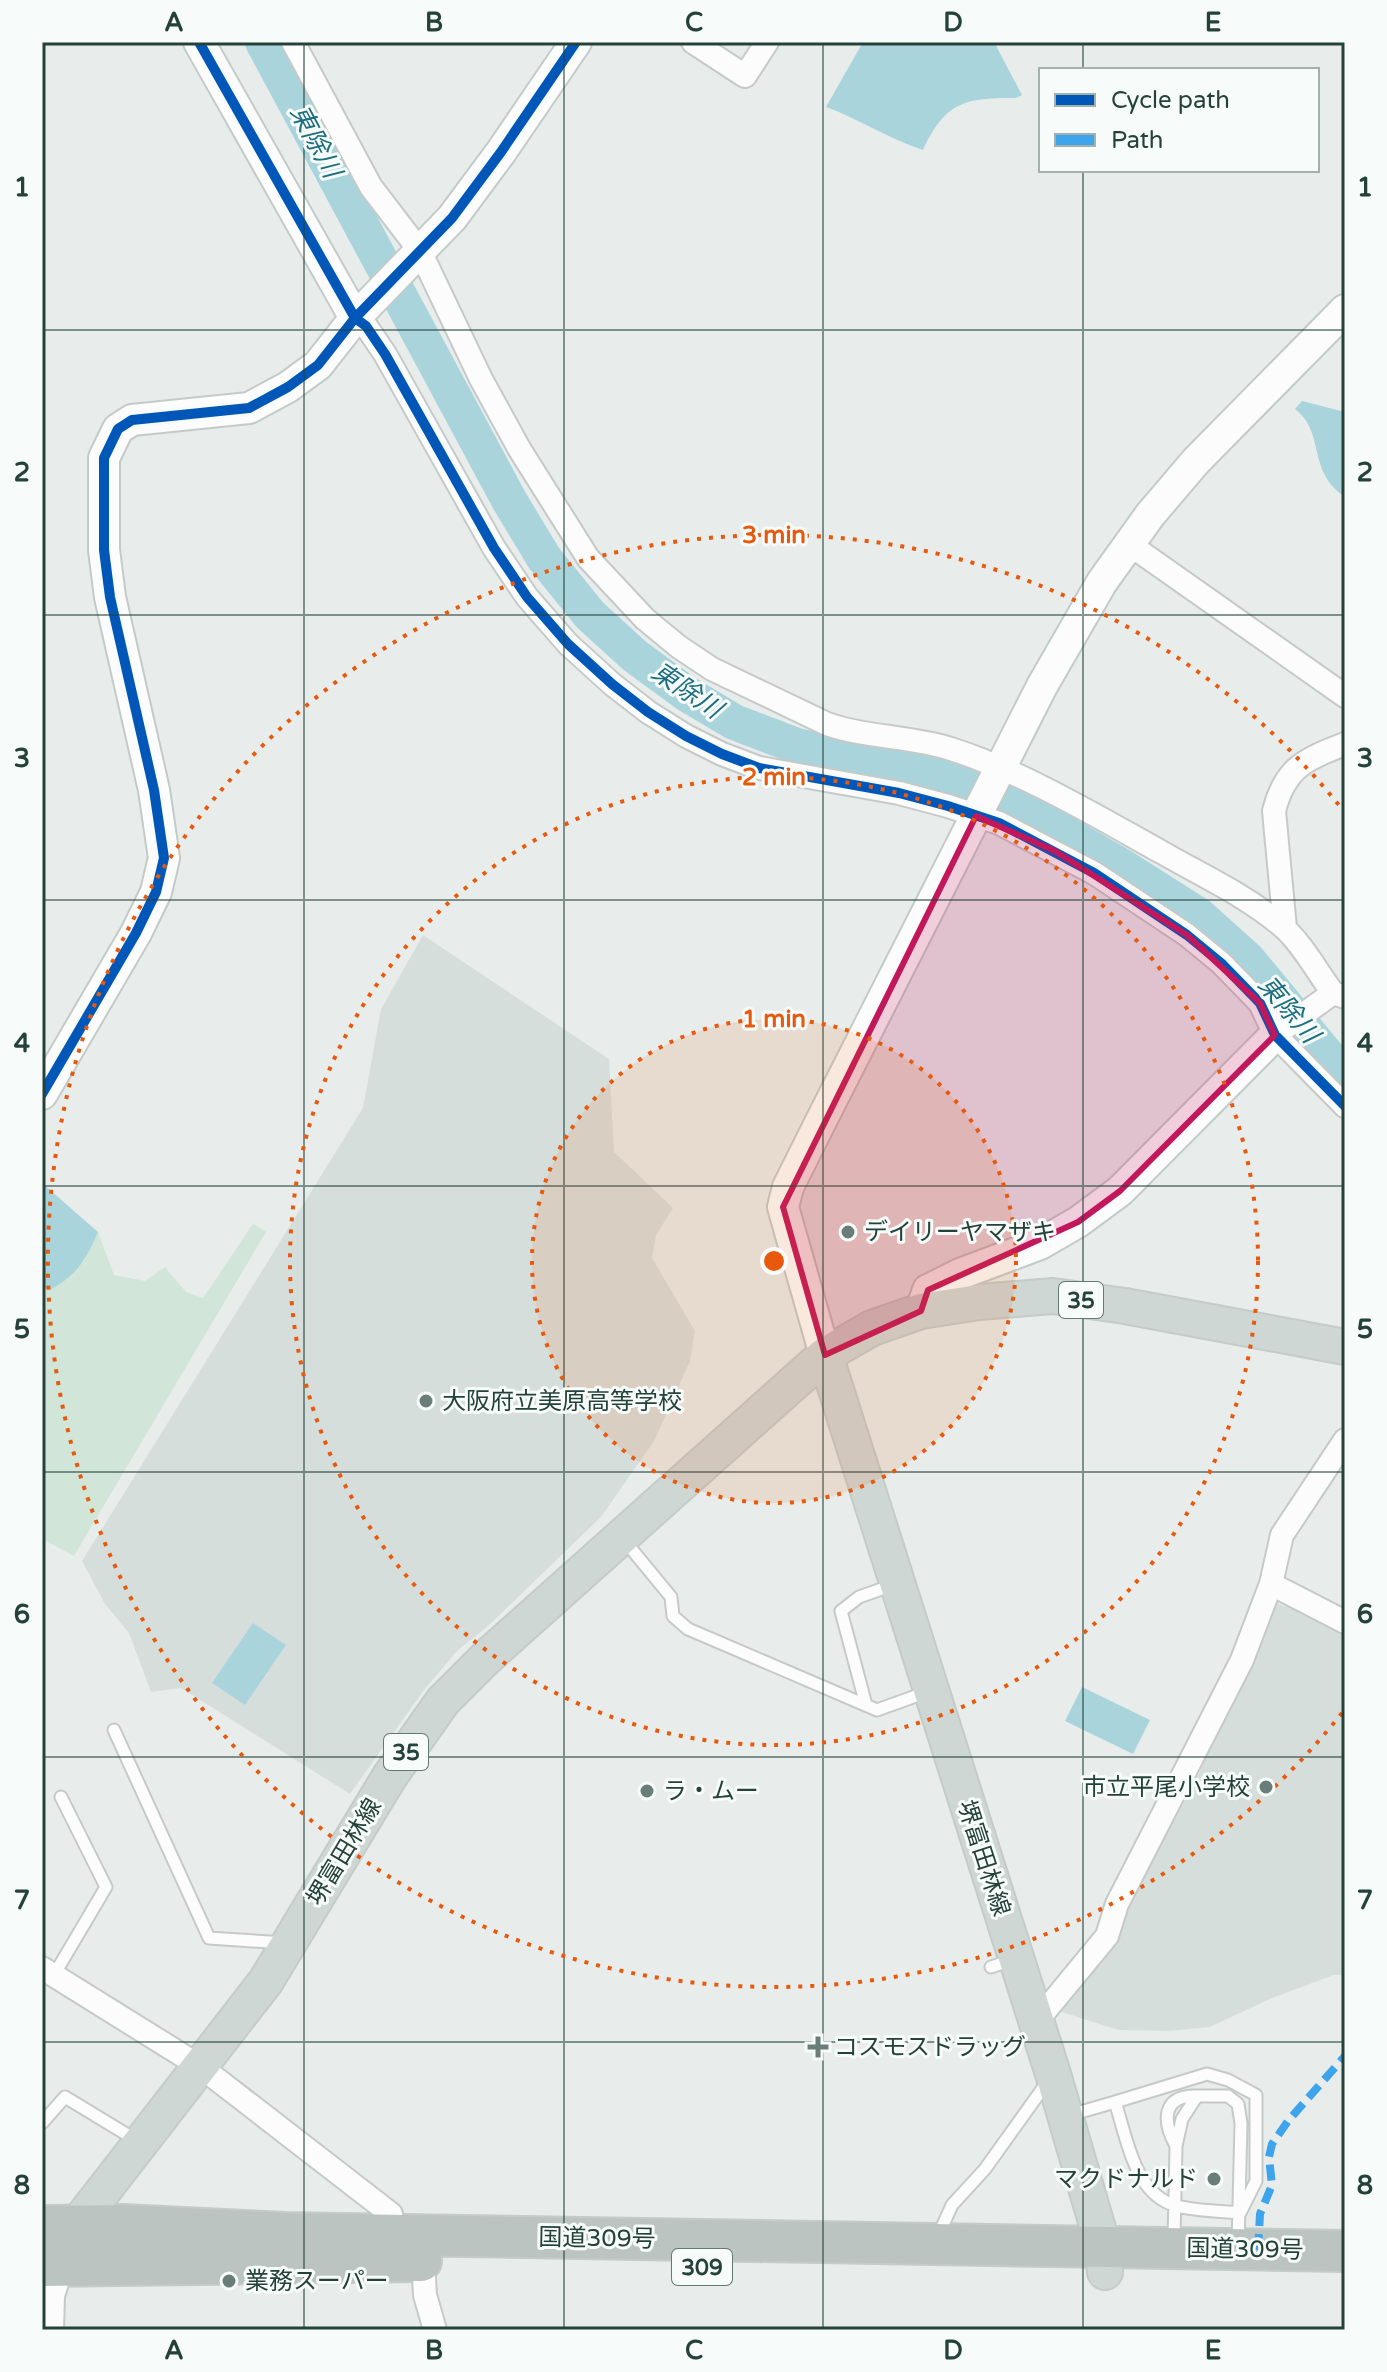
<svg xmlns="http://www.w3.org/2000/svg" width="1387" height="2372" viewBox="0 0 1387 2372" font-family="'Varela Round','Noto Sans JP',sans-serif">
	<rect width="100%" height="100%" fill="#e8edeb"/>
	<path fill="#d6dedb" d="M423,935l186,124 5,93 59,56 -17,27 -4,23 43,73 -5,30 -36,80 -53,76 -113,109 -31,25 -33,39 -74,104 -169,-106 -30,4 -22,-59 -24,-29 -23,-43 281,-453 18,-99z
		M1276,1603l69,26v346h-11l-62,23 -62,29 -42,4 -50,-1 -56,-18 -1,-8 67,-107 64,-108z"/>
	<path fill="#d1e6d8" d="M253,1224l13,8 -192,324 -32,-17v-252l8,3 34,-29 14,-29 16,43 31,6 20,-14 21,25 17,6z"/>
	<path fill="#a9d4db" d="M863,42h131l28,53 -6,3c-51,0 -70,3 -93,52 -34,-11 -64,-31 -97,-43z
		M1302,401l43,11v85c-39,-27 -19,-64 -50,-88z
		M42,1183l56,49c-12,28 -21,43 -48,58l-8,-3z
		M253,1623l33,22 -41,60 -33,-22z
		M1082,1687l68,33 -17,34 -68,-33z"/>
	<g fill="none" stroke-linecap="round" stroke-linejoin="round">
		<path stroke="#a9d4db" stroke-width="36" d="M263,42l246,458 35,58 46,57 45,41 52,38 47,28 63,24 166,35 48,21 110,64 77,49 50,45 97,117"/>
		<g stroke="#c5cac8" stroke-width="15">
			<path id="lane" d="M624,1540l47,57 2,19 15,13 189,81 50,-18
				M866,1705l-25,-94 18,-14 34,-12
				M114,1730l95,208 75,5
				M991,1967l21,-7
				M54,1975l52,-88 -45,-90
				M1207,2074l21,6 28,15v86l-16,32c-20,-2 -44,-2 -63,-7 -43,-11 -50,-68 -62,-104z
				M1070,2115l45,-13
				M42,2123l23,-26 71,43
				M1176,2146c-14,-25 -14,-51 21,-50
				M938,2236l14,-31 33,-36 63,-88
				M1174,2240l2,-94 6,-27 15,-23h31l10,8 3,19 -3,122"/>
		</g>
		<g stroke="#c5cac8" stroke-width="26">
			<path id="street" d="M293,42l78,145 49,64 61,128 39,71 68,108 57,61 34,28 33,22 115,55c40,14 84,12 124,25 72,23 147,68 212,104 40,23 84,43 119,73 19,16 36,47 51,67l12,4
				M693,42l52,34 22,-34
				M355,318l11,8 19,28 109,194 33,49 41,47 44,40 36,28 38,24 36,18 37,14 140,25 49,13 51,17 95,50 93,62 34,28 39,40 15,32 70,71
				M1129,544l216,152
				M1285,928l-11,-117c11,-44 32,-52 71,-67
				M1275,1035l58,-42
				M1271,1584l74,38
				M42,1968l159,99 190,147 3,20
				M1036,2022l71,-86 10,-32 125,-244 29,-76 11,-49 63,-95
				M423,2261l2,34 10,35"/>
		</g>
		<g stroke="#c3cbc8" stroke-width="34">
			<path id="secondary" d="M199,42l156,276
				M42,1094l94,-161 20,-41 8,-34 -10,-68 -44,-193 -6,-47v-92l14,-29 14,-9 117,-12 39,-21 30,-22 37,-47 97,-100 49,-66 75,-110
				M921,1311l7,-21 32,-16 80,-30 38,-22 42,-31 155,-156
				M825,1355l-42,-148 5,-20 34,-68 220,-433 60,-104 48,-67 46,-54 149,-151
				M48,2330l1,-35 9,-28"/>
		</g>
		<g stroke="#c3ccc9" stroke-width="38">
			<path id="primary" d="M825,1355l228,719 50,172 2,26
				M69,2244l7,-18 190,-245 124,-205 53,-75 44,-44 338,-302 47,-27 49,-17 58,-9 74,-6 72,10 220,41"/>
		</g>
		<g stroke="#c3ccc9" stroke-width="44">
			<path id="highway" d="M42,2226l81,-1 163,8 1059,18
				M42,2266l379,-5"/>
		</g>
		<use href="#lane" stroke="#fcfcfc" stroke-width="11"/>
		<use href="#street" stroke="#fcfcfc" stroke-width="22"/>
		<use href="#secondary" stroke="#fcfcfc" stroke-width="30"/>
		<use href="#primary" stroke="#cfd7d5" stroke-width="34"/>
		<use href="#highway" stroke="#bcc4c2" stroke-width="40"/>
		<path stroke="#3ea4ec" stroke-width="8" stroke-dasharray="16 8" stroke-linecap="butt" d="M1258,2250l2,-36 12,-29 -3,-28 3,-13 16,-23 57,-65"/>
		<g stroke="#f7fbf9" stroke-width="15">
			<path id="cycleway" d="M199,42l156,276 11,8 19,28 109,194 33,49 41,47 44,40 36,28 38,24 36,18 37,14 140,25 49,13 51,17 95,50 93,62 34,28 39,40 15,32 70,71
				M42,1094l94,-161 20,-41 8,-34 -10,-68 -44,-193 -6,-47v-92l14,-29 14,-9 117,-12 39,-21 30,-22 37,-47 97,-100 49,-66 75,-110"/>
		</g>
		<use href="#cycleway" stroke="#0057b8" stroke-width="10"/>
	</g>
	<path fill="#c2185b" fill-opacity="0.2" stroke="#c2185b" stroke-width="6" stroke-linejoin="round" d="M976,816l79,35 132,84 73,68 15,32 -155,156 -42,31 -150,68 -7,21 -96,44 -42,-148z"/>
	<path fill="none" stroke="#24423a" stroke-width="2" stroke-opacity="0.55" d="M304,42v2288M564,42v2288M823,42v2288M1083,42v28M1083,170v2160M42,330h1303M42,615h1303M42,900h1303M42,1186h1303M42,1472h1303M42,1757h1303M42,2042h1303"/>
	<circle cx="774" cy="1261" r="242" fill="#e8590c" fill-opacity=".12"/>
	<g fill="none" stroke="#e8590c" stroke-width="4" stroke-dasharray="4 8">
		<circle cx="774" cy="1261" r="242"/>
		<circle cx="774" cy="1261" r="484"/>
		<path d="M1342 1713A726 726 0 1 1 1342 809"/>
	</g>
	<g fill="#697e78" stroke="#f7fbf9" stroke-width="3">
		<circle cx="848" cy="1232" r="8"/>
		<circle cx="426" cy="1401" r="8"/>
		<circle cx="1266" cy="1787" r="8"/>
		<circle cx="647" cy="1791" r="8"/>
		<path d="M814 2035h8v8h8v8h-8v8h-8v-8h-8v-8h8z"/>
		<circle cx="1214" cy="2179" r="8"/>
		<circle cx="229" cy="2281" r="8"/>
	</g>
	<g text-anchor="middle" stroke-width="6" stroke-linejoin="round" paint-order="stroke">
		<g fill="#f7fbf9" stroke="#637a73" stroke-width="2">
			<rect x="1059" y="1282" width="44" height="36" rx="6"/>
			<rect x="384" y="1734" width="44" height="36" rx="6"/>
			<rect x="672" y="2249" width="60" height="36" rx="6"/>
		</g>
		<g font-size="22" font-weight="bold" fill="#24423a">
			<text x="1081" y="1308">35</text>
			<text x="406" y="1760">35</text>
			<text x="702" y="2275">309</text>
		</g>
		<g font-size="24" fill="#24423a" stroke="#f7fbf9" text-anchor="start">
			<text x="864" y="1240">デイリーヤマザキ</text>
			<text x="442" y="1409">大阪府立美原高等学校</text>
			<text x="1250" y="1795" text-anchor="end">市立平尾小学校</text>
			<text x="663" y="1799">ラ・ムー</text>
			<text x="834" y="2055">コスモスドラッグ</text>
			<text x="1198" y="2187" text-anchor="end">マクドナルド</text>
			<text x="245" y="2289">業務スーパー</text>
		</g>
		<g font-size="24" fill="#24423a" stroke="#f7fbf9">
			<text transform="translate(344 1852) rotate(-59)" y="8">堺富田林線</text>
			<text transform="translate(984 1858) rotate(72)" y="8">堺富田林線</text>
			<text transform="translate(597 2238) rotate(1)" y="8">国道309号</text>
			<text transform="translate(1245 2249) rotate(1)" y="8">国道309号</text>
		</g>
		<g font-size="26" font-style="italic" fill="#1c6f80" stroke="#f7fbf9">
			<text transform="translate(316 141) rotate(62)" y="9">東除川</text>
			<text transform="translate(687 690) rotate(34)" y="9">東除川</text>
			<text transform="translate(1289 1009) rotate(50)" y="9">東除川</text>
		</g>
	</g>
	<circle cx="774" cy="1261" r="12" fill="#e8590c" stroke="#f7fbf9" stroke-width="4"/>
	<g font-size="24" text-anchor="middle" font-weight="bold" fill="#e8590c" stroke="#f7fbf9" stroke-width="6" stroke-linejoin="round" paint-order="stroke">
		<text x="774" y="543">3 min</text>
		<text x="774" y="785">2 min</text>
		<text x="774" y="1027">1 min</text>
	</g>
	<rect width="1387" height="2372" fill="none" stroke="#f7fbf9" stroke-width="88"/>
	<rect x="1039" y="68" width="280" height="104" fill="#f7fbf9" stroke="#a3b1ad" stroke-width="2"/>
	<rect x="1055" y="94" width="40" height="12" fill="#0057b8" stroke="#a3b1ad" stroke-width="2"/>
	<text x="1111" y="108" font-size="24" fill="#24423a">Cycle path</text>
	<rect x="1055" y="134" width="40" height="12" fill="#3ea4ec" stroke="#a3b1ad" stroke-width="2"/>
	<text x="1111" y="148" font-size="24" fill="#24423a">Path</text>
	<rect x="44" y="44" width="1299" height="2284" fill="none" stroke="#24423a" stroke-width="3"/>
	<g font-size="26" text-anchor="middle" font-weight="bold" fill="#24423a">
		<text x="174" y="31">A</text>
		<text x="434" y="31">B</text>
		<text x="694" y="31">C</text>
		<text x="953" y="31">D</text>
		<text x="1213" y="31">E</text>
		<text x="22" y="196">1</text>
		<text x="1365" y="196">1</text>
		<text x="22" y="481">2</text>
		<text x="1365" y="481">2</text>
		<text x="22" y="767">3</text>
		<text x="1365" y="767">3</text>
		<text x="22" y="1052">4</text>
		<text x="1365" y="1052">4</text>
		<text x="22" y="1338">5</text>
		<text x="1365" y="1338">5</text>
		<text x="22" y="1623">6</text>
		<text x="1365" y="1623">6</text>
		<text x="22" y="1909">7</text>
		<text x="1365" y="1909">7</text>
		<text x="22" y="2194">8</text>
		<text x="1365" y="2194">8</text>
		<text x="174" y="2359">A</text>
		<text x="434" y="2359">B</text>
		<text x="694" y="2359">C</text>
		<text x="953" y="2359">D</text>
		<text x="1213" y="2359">E</text>
	</g>
</svg>
